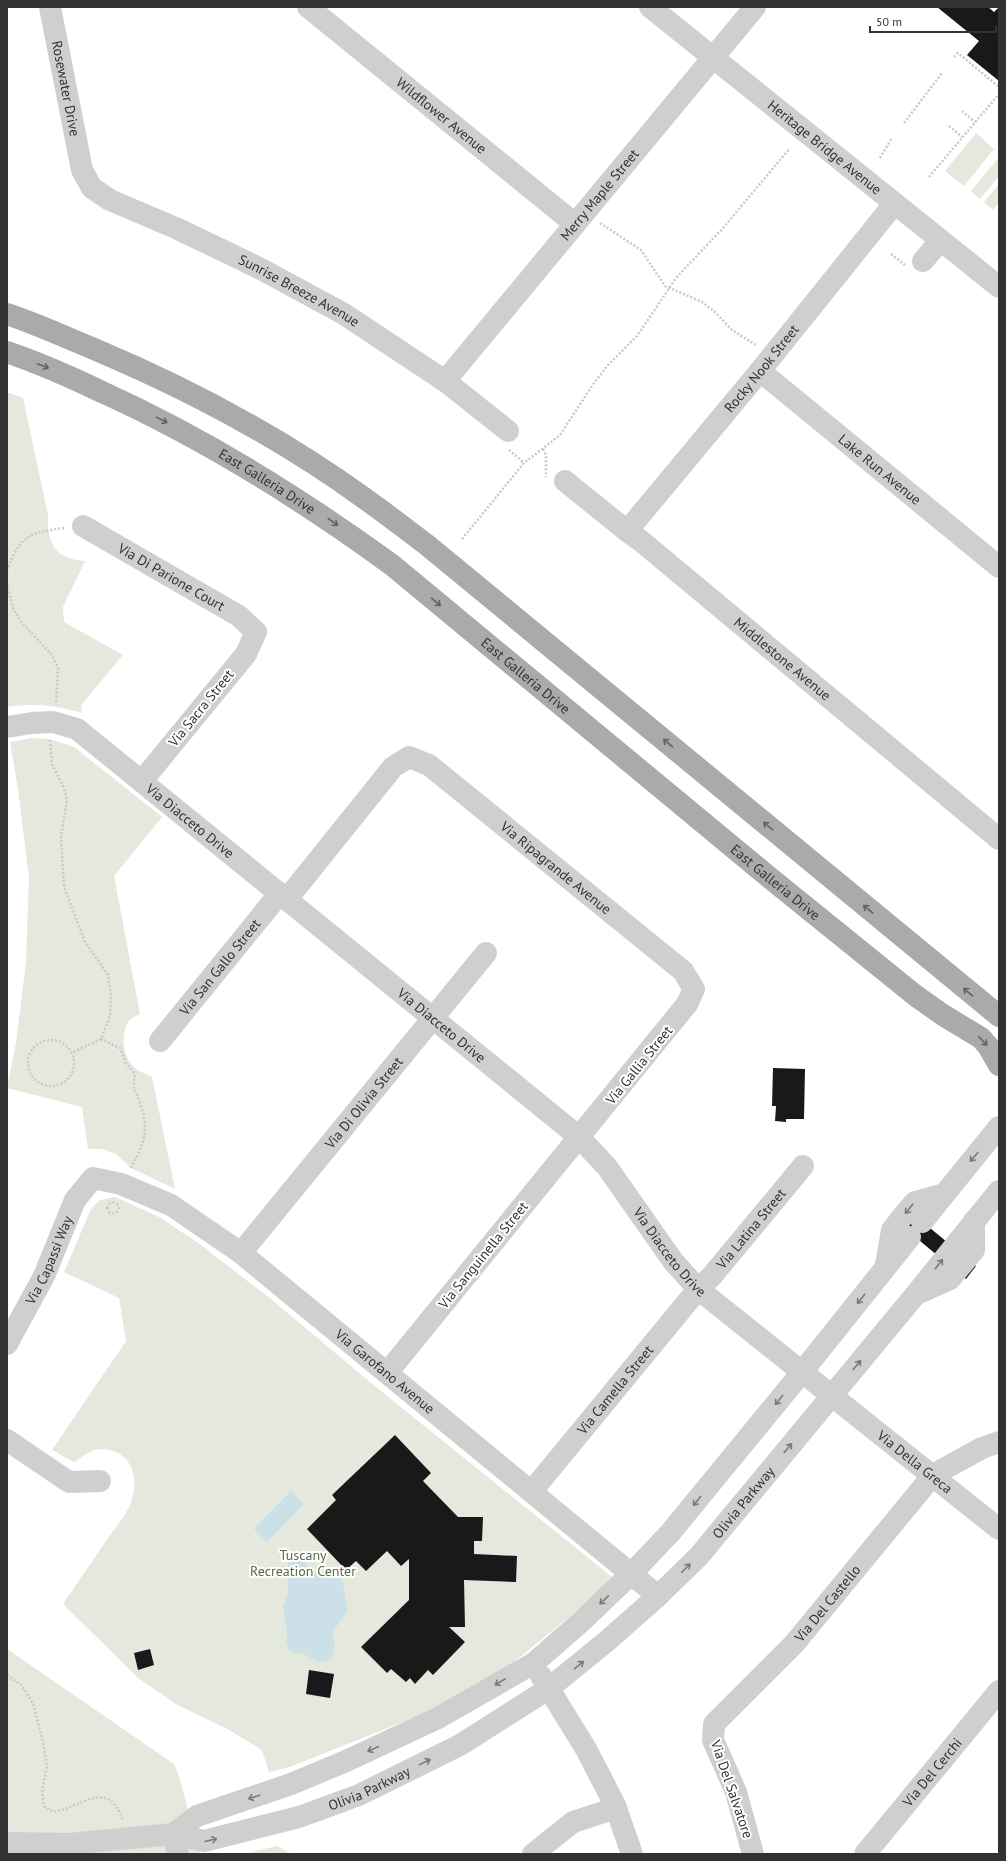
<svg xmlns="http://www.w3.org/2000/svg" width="1006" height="1861" viewBox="0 0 1006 1861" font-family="'PT Sans',sans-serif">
	<rect width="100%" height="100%" fill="#fff"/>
	<path fill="#e4e8dd" d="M976,133l18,16 -30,37 -19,-15z
		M999,157v19l-19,23 -9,-8z
		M999,184v18l-6,8 -9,-8z
		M7,392l16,6 25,117c-1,28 6,44 37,46l-22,46 1,15 59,33 -42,50 1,8c-30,-8 -44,-10 -75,-6z
		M31,738l19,1 24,8 88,70 -48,59 26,138c-4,2 -9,4 -11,7 -7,10 -7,29 0,40 5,9 15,12 23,16l23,112 -44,-21 -15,-14 -14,-5h-14l-6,-42 -75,-19 9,-45 10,-81 3,-84 -11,-89 -8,-47z
		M115,1197l44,20 38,25 75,58 104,87 236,190 -27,27 -71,58 -76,46 -151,60 -18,4 -7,-22 -33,-20 -53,-26 -38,-26 -75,-74c14,-21 29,-42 43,-63 7,-10 15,-20 21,-30 10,-18 12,-47 -9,-58 -19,-9 -28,-2 -44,9l-22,-12 74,-109 -7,-43 -55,-26 27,-63 9,-9z
		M7,1649l167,115 4,9 22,81h-193z
		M277,1846l15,8h-47l2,-1z"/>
	<path fill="#cbe0e7" d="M291,1491l13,13 -37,38 -13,-13z
		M291,1554c18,-1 10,13 24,17 7,2 15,1 22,2l5,7 6,30 -16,23 3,14 -2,8 -4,5 -7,2 -6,-1 -12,-7 -10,-1 -5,-3 -3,-7 1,-11 -4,-25 5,-13v-36z"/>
	<path fill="#191919" d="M937,7h51l6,5 5,-5v74l-32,-26 12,-14z
		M773,1068l32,1 -1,50h-18v3l-11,-1 1,-15h-4z
		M901,1204l75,62 -10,13 -75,-62z
		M395,1435l36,38 -8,8 35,36h25l-1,24h-8v13l43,2 -1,26 -52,-2 1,47h-16l16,15 -32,33 -5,-5 -13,14 -5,-6 -4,4 -15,-13 -4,4 -26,-26 48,-47v-41l-8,7 -14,-15 -21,20 -10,-10 -10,9 -39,-41 29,-29 -4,-5z
		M150,1649l4,16 -16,5 -4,-17z
		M309,1670l25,4 -4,24 -24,-4z"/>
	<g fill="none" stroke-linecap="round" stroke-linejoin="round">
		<path stroke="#c9c9c9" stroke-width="2.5" stroke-dasharray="2 2" stroke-linecap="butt" d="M954,57l4,-4 41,34
			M999,108v1
			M962,111l13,11
			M904,123l38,-50
			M949,126l13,11
			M880,158l12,-20
			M929,177l70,-83
			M600,223l41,27 24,36 37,16 13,10 17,18 24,15
			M891,254l14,11
			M543,449l3,6v22
			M509,450l15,13
			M462,539l62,-76 36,-28 34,-52 14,-18 29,-29 39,-58 47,-50 67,-80
			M7,571c12,-35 23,-39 58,-43
			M7,584l6,24 9,15 30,32 6,13 -2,35
			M50,740l2,24 12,24 3,12 -6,37 3,50 21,55 23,33 3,21 -1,20 -9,23 -30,14
			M101,1039l19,9 6,15 9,11c-3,16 0,15 5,29 10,28 4,41 -9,65
			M28 1063a23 23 0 1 1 46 0a23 23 0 1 1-46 0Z
			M107.5 1208a5.5 5.5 0 1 1 11 0a5.5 5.5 0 1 1-11 0Z
			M7,1675l14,10 12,18 9,35 5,28 -5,26 2,14 9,6c30,-5 55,-35 70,9"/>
		<g stroke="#cfcfcf" stroke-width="22">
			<path id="s1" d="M50,7l32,163 10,18 18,12 68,29 81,39 85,46 101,67 63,50"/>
			<path id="s2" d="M308,7l267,217"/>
			<path id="s3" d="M650,7l349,280"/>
			<path d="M923,261l17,-20"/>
			<path id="s4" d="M760,371l239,196"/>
			<path id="s5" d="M445,381l310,-374"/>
			<path id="s6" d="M565,481l62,50 14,10 358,298"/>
			<path id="s7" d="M83,526l156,90 17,16 -10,22 -104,127"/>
			<path id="s8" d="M627,531l133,-160 134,-167"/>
			<path id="s9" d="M7,727l25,-4 21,-1 24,7 502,408 28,30 66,94 25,28 301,240"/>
			<path id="s10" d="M287,899l106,-132 16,-10 20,8 254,206 11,18 -7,15 -300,369"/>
			<path id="s11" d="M160,1041l120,-148"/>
			<path d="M922,1222l77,-95"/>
			<path id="s12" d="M241,1253l245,-300"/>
			<path d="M886,1265l6,-35 11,-14 12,-14 29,-8"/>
			<path d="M919,1293l31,-14 24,-29v-29"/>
			<path id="s13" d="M7,1344l37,-68 31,-76 18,-22 28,6 50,21 70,48 417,343"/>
			<path d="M7,1440l62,42 31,-1"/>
			<path id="s14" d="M532,1491l166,-202 13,-12 92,-111"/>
			<path d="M541,1676l45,73 29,56 17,49"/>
			<path d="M173,1834l24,-18 94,-32 53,-22 94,-44 96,-55 49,-43 49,-47 38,-40 132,-161 108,-135"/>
			<path d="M173,1834l5,20"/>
			<path id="s15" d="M7,1843l62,1 104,-10 31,7 95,-24 60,-22 101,-50 88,-56 59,-48 51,-45 41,-40 217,-262 83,-103"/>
			<path d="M533,1854l40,-32 43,-14"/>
			<path id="s16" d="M753,1854l-17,-62 -23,-52 1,-16 80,-80 139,-169 49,-27 17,-6"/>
			<path id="s17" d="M865,1854l134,-163"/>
		</g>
		<g stroke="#aaa" stroke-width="22">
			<path d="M7,314c30,10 58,23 87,35 95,40 187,89 270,149 21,15 42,31 63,47l572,471"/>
			<path id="s18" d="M7,352c32,11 64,25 95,40 104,47 198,106 290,173l378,313 146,118 27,19 38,23 7,8 11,19"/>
		</g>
	</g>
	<defs><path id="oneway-shaft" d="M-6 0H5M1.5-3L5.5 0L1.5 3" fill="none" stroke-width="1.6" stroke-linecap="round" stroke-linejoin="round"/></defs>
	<g stroke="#626262">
		<use href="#oneway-shaft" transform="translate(43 366) rotate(21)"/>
		<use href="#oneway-shaft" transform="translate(162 420) rotate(27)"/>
		<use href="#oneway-shaft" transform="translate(333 522) rotate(36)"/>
		<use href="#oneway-shaft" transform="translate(436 602) rotate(40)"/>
		<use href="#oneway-shaft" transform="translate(668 743) rotate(-140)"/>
		<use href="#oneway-shaft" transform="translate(768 826) rotate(-140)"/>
		<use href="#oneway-shaft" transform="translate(868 909) rotate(-140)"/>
		<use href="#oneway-shaft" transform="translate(968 992) rotate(-140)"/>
		<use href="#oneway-shaft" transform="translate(983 1041) rotate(45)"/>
	</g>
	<g stroke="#797979">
		<use href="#oneway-shaft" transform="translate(974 1157) rotate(130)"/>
		<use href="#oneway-shaft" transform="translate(909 1209) rotate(129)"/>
		<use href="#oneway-shaft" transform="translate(939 1264) rotate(-52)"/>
		<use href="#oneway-shaft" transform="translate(861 1299) rotate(129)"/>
		<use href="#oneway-shaft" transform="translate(857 1365) rotate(-50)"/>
		<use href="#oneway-shaft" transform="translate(779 1400) rotate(129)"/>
		<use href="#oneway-shaft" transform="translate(788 1448) rotate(-50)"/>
		<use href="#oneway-shaft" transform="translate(697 1501) rotate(129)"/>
		<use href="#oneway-shaft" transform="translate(686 1568) rotate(-45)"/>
		<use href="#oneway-shaft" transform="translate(604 1600) rotate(136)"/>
		<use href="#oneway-shaft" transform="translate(579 1665) rotate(-39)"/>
		<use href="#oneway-shaft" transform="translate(500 1682) rotate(150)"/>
		<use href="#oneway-shaft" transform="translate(373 1749) rotate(155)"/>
		<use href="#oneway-shaft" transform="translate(425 1762) rotate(-26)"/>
		<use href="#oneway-shaft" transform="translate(254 1797) rotate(162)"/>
		<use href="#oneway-shaft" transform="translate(211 1840) rotate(-14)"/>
	</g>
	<g text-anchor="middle" stroke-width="4" stroke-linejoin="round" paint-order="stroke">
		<g font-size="14" fill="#323232" stroke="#fff">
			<text dy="5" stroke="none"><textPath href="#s1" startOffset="83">Rosewater Drive</textPath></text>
			<text dy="5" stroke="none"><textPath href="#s2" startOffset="172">Wildflower Avenue</textPath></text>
			<text dy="5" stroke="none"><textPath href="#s3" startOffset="224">Heritage Bridge Avenue</textPath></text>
			<text dy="5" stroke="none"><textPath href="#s5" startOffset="242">Merry Maple Street</textPath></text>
			<text dy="5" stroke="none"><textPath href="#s1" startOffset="418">Sunrise Breeze Avenue</textPath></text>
			<text dy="5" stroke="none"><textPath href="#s8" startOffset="211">Rocky Nook Street</textPath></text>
			<text dy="5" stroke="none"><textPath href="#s4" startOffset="155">Lake Run Avenue</textPath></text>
			<text dy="5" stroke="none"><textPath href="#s18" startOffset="291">East Galleria Drive</textPath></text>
			<text dy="5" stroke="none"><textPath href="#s7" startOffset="102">Via Di Parione Court</textPath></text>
			<text dy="5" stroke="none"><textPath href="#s6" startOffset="281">Middlestone Avenue</textPath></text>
			<text dy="5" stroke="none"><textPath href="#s18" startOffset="615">East Galleria Drive</textPath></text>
			<text transform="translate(201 708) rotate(-51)" y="5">Via Sacra Street</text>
			<text dy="5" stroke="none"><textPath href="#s9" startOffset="217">Via Diacceto Drive</textPath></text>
			<text dy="5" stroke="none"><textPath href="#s10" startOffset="373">Via Ripagrande Avenue</textPath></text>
			<text dy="5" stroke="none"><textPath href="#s18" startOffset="939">East Galleria Drive</textPath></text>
			<text dy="5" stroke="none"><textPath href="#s11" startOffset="95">Via San Gallo Street</textPath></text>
			<text dy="5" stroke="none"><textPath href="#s9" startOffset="541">Via Diacceto Drive</textPath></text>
			<text transform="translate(639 1065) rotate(-51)" y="5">Via Gallia Street</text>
			<text dy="5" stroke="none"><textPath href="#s12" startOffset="194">Via Di Olivia Street</textPath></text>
			<text dy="5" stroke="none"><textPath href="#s14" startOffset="342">Via Latina Street</textPath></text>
			<text dy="5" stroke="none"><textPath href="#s9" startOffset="865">Via Diacceto Drive</textPath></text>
			<text transform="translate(483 1255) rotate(-51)" y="5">Via Sanguinella Street</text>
			<text dy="5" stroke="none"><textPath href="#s13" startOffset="94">Via Capassi Way</textPath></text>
			<text dy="5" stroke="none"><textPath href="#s13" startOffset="542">Via Garofano Avenue</textPath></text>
			<text dy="5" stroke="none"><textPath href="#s14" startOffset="131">Via Camella Street</textPath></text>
			<text dy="5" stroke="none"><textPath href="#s9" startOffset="1189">Via Della Greca</textPath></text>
			<text dy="5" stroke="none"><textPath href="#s15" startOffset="848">Olivia Parkway</textPath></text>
			<text dy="5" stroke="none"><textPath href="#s16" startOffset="303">Via Del Castello</textPath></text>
			<text dy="5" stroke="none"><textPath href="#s17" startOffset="106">Via Del Cerchi</textPath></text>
			<text dy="5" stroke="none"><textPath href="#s15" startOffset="372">Olivia Parkway</textPath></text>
			<text transform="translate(732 1789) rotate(71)" y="5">Via Del Salvatore</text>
		</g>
		<g font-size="14" fill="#5b6b43" stroke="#fff">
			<text x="303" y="1560">Tuscany<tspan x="303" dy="16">Recreation Center</tspan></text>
		</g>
	</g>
	<rect width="1006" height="1861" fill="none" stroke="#323232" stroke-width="16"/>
	<path d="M870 26v6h126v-6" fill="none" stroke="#323232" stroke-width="2"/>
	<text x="876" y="26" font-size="12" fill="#323232" stroke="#ffffff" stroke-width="3" paint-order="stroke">50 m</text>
</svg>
